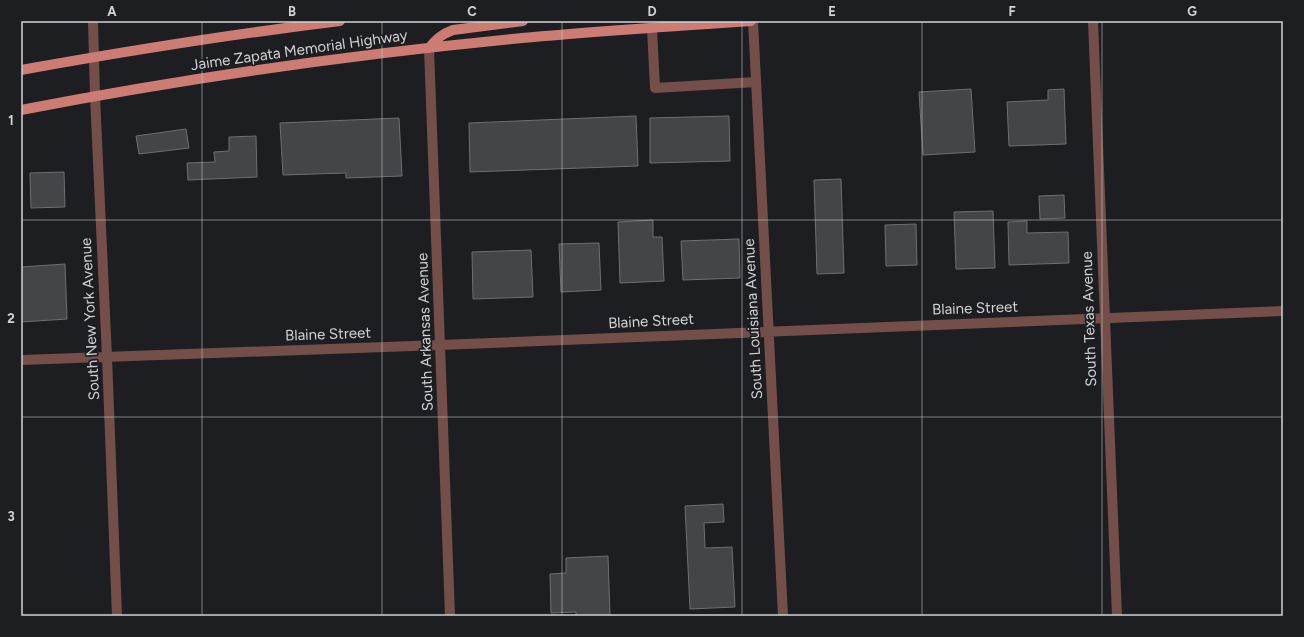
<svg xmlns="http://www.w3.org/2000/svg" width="1304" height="637" viewBox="0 0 1304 637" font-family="Figtree,sans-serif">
	<rect width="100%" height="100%" fill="#1c1e21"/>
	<path fill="#434649" stroke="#6d7073" d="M971,89l4,63 -52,3 -4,-63z
		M1064,89l2,55 -57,2 -2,-44 41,-2v-10z
		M636,116l2,50 -168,6 -1,-49z
		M729,116l1,45 -80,2v-45z
		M399,118l3,58 -56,2v-5l-63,2 -3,-52z
		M186,129l3,19 -50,6 -3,-18z
		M256,136l1,41 -69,3 -1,-17 28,-1 -1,-10 15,-1v-14z
		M64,172l1,35 -34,1 -1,-35z
		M841,179l3,94 -27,1 -3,-94z
		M1064,195l1,23 -25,1 -1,-23z
		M993,211l2,57 -39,1 -2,-57z
		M653,220v17h9l2,44 -44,2 -2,-61z
		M1027,221v12l41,-1 1,31 -60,2 -1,-43z
		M916,224l1,41 -31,1 -1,-41z
		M739,239l1,39 -57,2 -2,-39z
		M599,243l2,47 -40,2 -2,-48z
		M531,250l2,47 -60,2 -1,-47z
		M65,264l2,55 -46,3v-55z
		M723,504l1,18 -20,1 1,25 27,-1 3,60 -45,2 -5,-103z
		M608,556l2,60h-34v-4l-25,1 -1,-39 16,-1v-15z"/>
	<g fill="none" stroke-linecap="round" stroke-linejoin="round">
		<path stroke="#744e49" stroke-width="10" d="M652,28l3,60 101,-6"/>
		<path stroke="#744e49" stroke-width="10" d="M93,21l2,75 12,261 10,259
			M753,21l30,595
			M1093,21l24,595
			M429,48l21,568
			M21,360l419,-15 843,-34"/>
		<path stroke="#cc7c73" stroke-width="10" d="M429,48c7,-9 13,-14 24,-18l70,-9
			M21,70c106,-19 212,-36 319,-49
			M21,110c166,-32 333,-56 501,-72 76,-7 153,-12 229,-17"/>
	</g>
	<path fill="none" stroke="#d1d2d4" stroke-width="1" stroke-opacity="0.55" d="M202,21v595M382,21v595M562,21v595M742,21v595M922,21v595M1102,21v595M21,220h1262M21,417h1262"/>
	<g text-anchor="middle" stroke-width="3.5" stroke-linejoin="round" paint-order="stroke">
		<g font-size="15" fill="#d1d2d4" stroke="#1c1e21">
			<text transform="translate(299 50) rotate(-8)" y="5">Jaime Zapata Memorial Highway</text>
			<text transform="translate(975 308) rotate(-2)" y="5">Blaine Street</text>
			<text transform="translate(90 319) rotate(-93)" y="5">South New York Avenue</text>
			<text transform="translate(753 319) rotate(-93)" y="5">South Louisiana Avenue</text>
			<text transform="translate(1089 319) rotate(-92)" y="5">South Texas Avenue</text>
			<text transform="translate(651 321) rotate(-3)" y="5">Blaine Street</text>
			<text transform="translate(425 332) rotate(-92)" y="5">South Arkansas Avenue</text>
			<text transform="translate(328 334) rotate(-2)" y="5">Blaine Street</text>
		</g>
	</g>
	<rect width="1304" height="637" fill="none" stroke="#1c1e21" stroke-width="44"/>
	<rect x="22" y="22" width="1260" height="593" fill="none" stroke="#d1d2d4" stroke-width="1.5"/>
	<g font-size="13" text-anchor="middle" font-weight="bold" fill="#d1d2d4">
		<text x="112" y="16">A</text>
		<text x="292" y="16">B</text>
		<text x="472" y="16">C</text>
		<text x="652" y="16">D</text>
		<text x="832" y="16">E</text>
		<text x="1012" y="16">F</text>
		<text x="1192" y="16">G</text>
		<text x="11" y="125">1</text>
		<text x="11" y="323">2</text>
		<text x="11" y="521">3</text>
	</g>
</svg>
